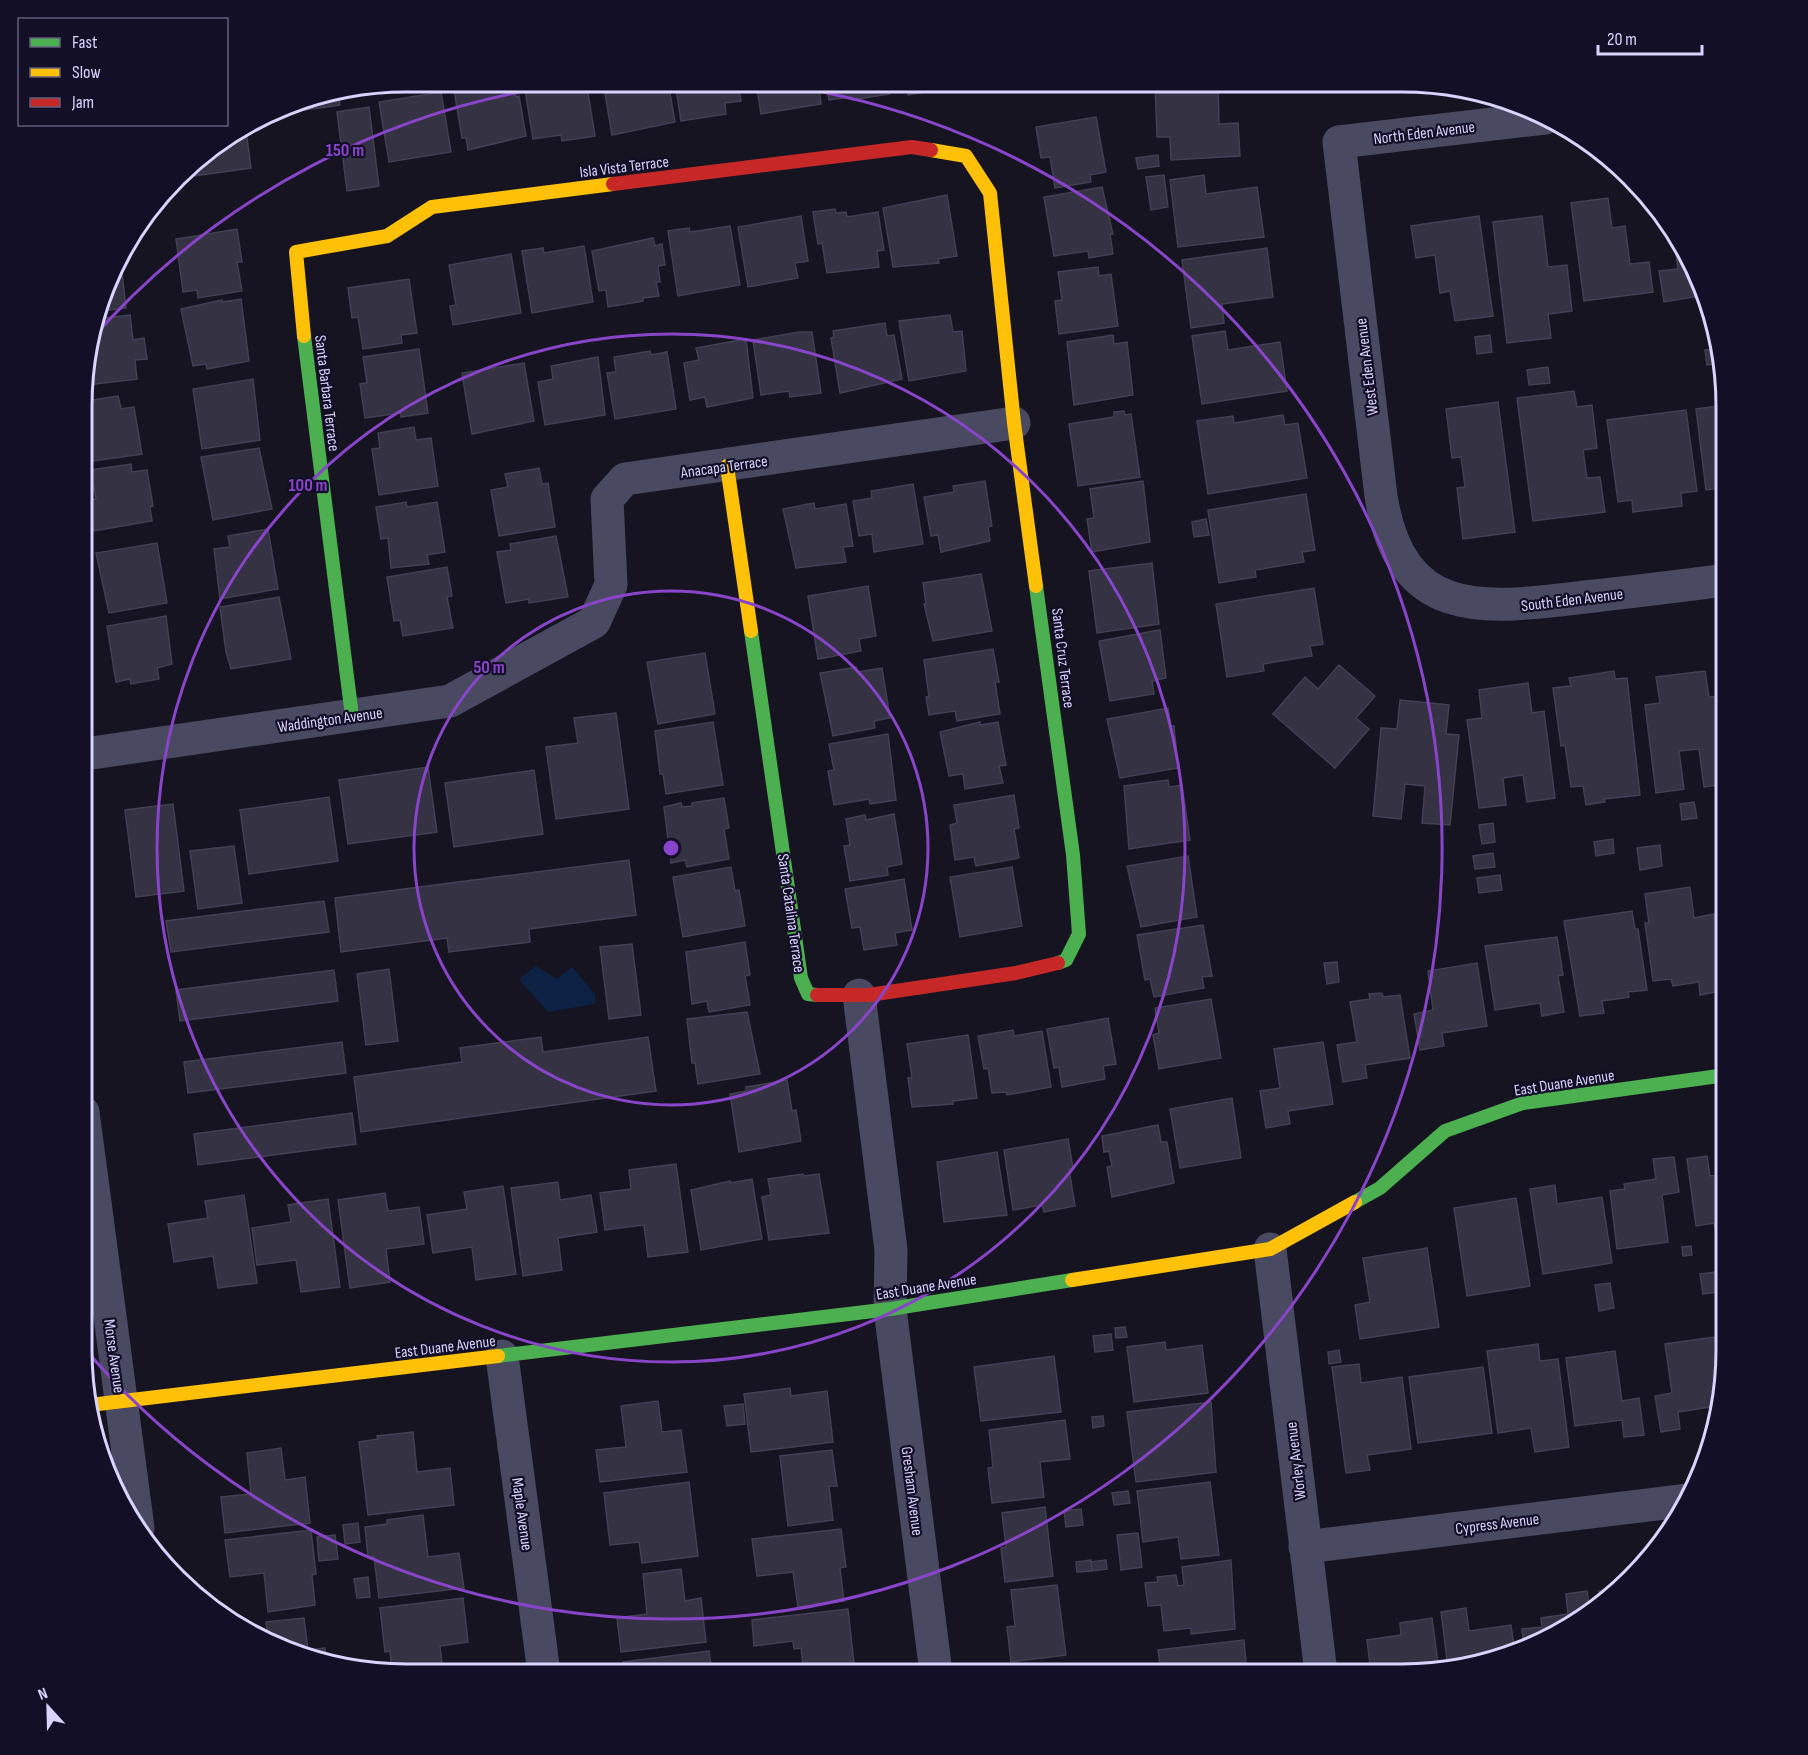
<svg xmlns="http://www.w3.org/2000/svg" width="1808" height="1755" viewBox="0 0 1808 1755" font-family="'Sofia Sans Condensed',sans-serif">
	<rect width="100%" height="100%" fill="#161421"/>
	<path fill="#0d2144" d="M536,966l21,13 15,-12 23,27v10l-47,8 -29,-33z"/>
	<path fill="#343243" stroke="#433f54" stroke-width="1.5" d="M506,81h7l3,16 3,-1 7,40 -58,14 -2,-12h-4l-8,-48z
		M538,81h48l9,55 -33,5 -1,-6 -28,4 -9,-55z
		M603,82h65l7,40 -63,13z
		M675,82h63l3,19 -16,2 1,11 -45,7z
		M756,82h62l3,22 -60,10z
		M826,82h62l2,12 -38,6 -1,-3 -22,3z
		M906,82h63l1,3 -62,10z
		M975,83h53l-52,8z
		M1155,83h63l1,41 19,-1 2,33 -69,4 -1,-23h-13z
		M338,92l2,13 -65,9 26,-16z
		M441,92l10,60 -62,10 -10,-60z
		M369,107l10,79 -32,5 -10,-79z
		M1096,117l10,55 -16,3 1,7 -36,6 -5,-31 -9,1 -5,-31z
		M246,130l5,38 -72,10 13,-17z
		M1158,155l1,11 -21,3 -2,-11z
		M1164,175l4,32 -17,3 -5,-33z
		M1204,175l2,19 51,-7 7,50 -86,10 -8,-67z
		M1102,187l11,47h-3l3,20 -24,4 -1,-7 -34,5 -10,-59z
		M947,195l10,61 -19,3 1,4 -46,4 -10,-59z
		M1608,198l4,30 13,-2 5,38 19,-2 4,30 -69,9 -13,-98z
		M835,209l1,4 10,-1 1,5 31,-5 6,38 -7,1 2,16 -52,6 -5,-30 -4,1 -5,-32z
		M801,216l7,45 -13,2 3,15 -50,9 -10,-60z
		M1479,216l14,100 -38,5 -5,-30 -10,2 -5,-38 -19,3 -5,-32z
		M1542,216l6,51 19,-2 5,46 -24,3 3,24 -44,5 -14,-121z
		M730,226l10,59 -62,11 -10,-65 21,-3 1,4z
		M237,229l5,33h-5l5,29 -44,7 -1,-8 -14,2 -7,-53z
		M1673,232l33,63 -42,7 -5,-31 19,-2z
		M653,238l2,8 7,-2 3,21 -7,1 2,16h-4l3,14 -16,2v3l-35,6 -2,-17 -7,1 -7,-40z
		M584,246l9,56 -61,11 -10,-62 21,-3 1,5z
		M1267,248l6,49 -51,7 2,19 -33,5 -9,-68z
		M511,254l10,59 -68,12 -3,-19 6,-1 -7,-40z
		M120,255l6,53 -27,3z
		M1098,267l1,9 12,-2 7,52 -59,8 -4,-33 7,-1 -4,-28z
		M409,279l8,54 -16,2 1,8 -39,6 -5,-32 -6,1 -4,-30z
		M241,299l8,62 -42,8 -1,-5 -13,2 -12,-57 41,-9v2z
		M130,315l3,25 11,-2 3,21 -12,1 2,19 -50,6v-42l9,-24z
		M950,315l3,17 9,-1 4,40 -57,10 -10,-60z
		M885,323l2,13 7,-1 8,44 -62,14 -9,-55 3,-1 -1,-6z
		M1225,331l3,19 52,-8 7,49 -85,13 -10,-68z
		M799,332h13l9,61 -31,4 -1,-6 -28,4 -8,-55z
		M1113,335l1,9 13,-2 6,53 -59,10 -7,-63z
		M1490,335l2,17 -15,2 -2,-17z
		M746,339l7,59 -46,9 -2,-10 -15,3 -6,-37 15,-3 -3,-12z
		M419,349l9,64 -27,4v-4l-36,5 -5,-34 7,-1 -4,-26z
		M1719,349l3,14 -15,2 -2,-15z
		M650,351l1,4 16,-3 9,57 -61,10 -8,-46 9,-1 -2,-15z
		M598,357l7,58 -60,10 -7,-43 15,-3 -2,-13z
		M524,363l10,58 -62,13 -10,-61z
		M1548,367l2,16 -21,2 -2,-15z
		M253,379l7,61 -58,9 -9,-60z
		M1574,391l3,16 15,-2 5,43 -14,2 4,28 13,-1 5,35 -72,9 -16,-123z
		M118,396l3,13 13,-2 8,47 -55,8v-61z
		M1498,402l17,130 -52,7 -6,-51 8,-1 -4,-30 -9,1 -6,-49z
		M1726,405v95h-4l-2,-12 -14,2 -10,-81z
		M1686,410l11,81 -16,2 1,13 -49,6 -1,-12 -14,2 -11,-82z
		M1124,411l1,4 6,-1 9,63 -62,9 -9,-62 45,-7v-5z
		M1283,415l2,10 13,-2 9,55 -99,16 -11,-73 36,-5 1,7z
		M414,427l2,13 15,-2 7,48 -59,9 -7,-46 8,-1 -2,-15z
		M259,448l13,61 -59,11 -12,-63z
		M131,464l1,8 15,-2 6,36 -3,1 2,14 -58,10 -6,-31 8,-1 -5,-29z
		M539,468l3,16 6,-1 7,44 -56,9 -8,-46 17,-3 -3,-13z
		M985,481l7,45 -4,1 2,14 -49,11 -3,-17 -7,1 -7,-39 30,-5 -1,-6z
		M1143,481l7,61 -58,10 -5,-33 7,-1 -4,-29z
		M913,484l10,60 -49,8 -2,-18 -13,2 -6,-35 19,-3 -1,-7z
		M1306,494l9,56 -13,2 2,10 -49,8 1,7 -37,6 -11,-73z
		M406,502l1,5 30,-5 8,50 -18,3 2,9 -38,4 -3,-30 -7,1 -5,-32z
		M814,503l1,6 31,-5 7,42 -10,1 3,15 -50,6 -13,-59z
		M1206,519l3,16 -15,2 -2,-15z
		M268,529l10,60 -58,10 -6,-50 16,-2 -2,-11z
		M556,536l12,61 -39,6v-4l-23,4 -9,-51 14,-2 -1,-6z
		M157,543l10,60 -58,10 -13,-60z
		M1152,563l7,61 -62,9 -8,-62z
		M447,567l5,29 -5,1 6,31 -50,8 -3,-16 -6,1 -7,-44z
		M981,574l11,57 -59,10 -9,-37h2l-3,-21z
		M868,586l8,50 -17,3 2,12 -43,8 -10,-63z
		M1314,588l9,56 -13,2 2,10 -49,8 1,7 -37,6 -11,-73z
		M279,597l12,62 -60,10 -5,-17 -6,-45z
		M166,616l6,48 -15,4 2,11 -28,5 -1,-5 -14,3 -9,-56z
		M1160,630l6,48 -14,3 2,13 -44,7 -11,-60z
		M993,649l6,33h-4l5,32 -43,7 -2,-10 -26,4 -3,-18h3l-5,-37z
		M705,653l10,61 -57,10 -11,-62z
		M1339,665l36,31 -19,22 13,11 -34,39 -62,-54 32,-37 13,12z
		M856,667l1,5 25,-4 8,50 -16,3 1,7 -42,8 -13,-63z
		M1614,671l1,8 12,-1 13,117 -36,4 1,3 -19,3 -3,-19 -12,1 -6,-42 -4,1 -8,-58 18,-2 -2,-8z
		M1705,671l4,26 12,-1 5,38v50l-22,3 -5,-38 -20,2 5,38 -28,4 -11,-88 15,-2 -4,-26z
		M1528,683l4,30 12,-2 11,87 -28,4 -4,-27 -20,3 3,27 -27,3 -12,-88 15,-2 -3,-28z
		M1400,700l49,5 -3,29 13,1 -9,90 -28,-2 3,-37 -20,-2 -4,35 -28,-3 8,-88 16,1z
		M1168,708l3,18h3l4,42 -58,10 -13,-59z
		M616,713l13,96 -73,10 -10,-72 32,-4 -4,-25z
		M713,722l10,63 -57,9 -3,-20h-3l-5,-43z
		M980,722v3l18,-3 8,43 -7,1 4,17 -38,6 -2,-15 -14,2 -9,-44z
		M888,734l8,66 -26,4 -1,-5 -35,6 -6,-34 6,-1 -5,-26z
		M428,767l9,65 -89,12 -9,-64z
		M534,770l9,64 -89,13 -9,-64z
		M1168,780l1,7 13,-2 8,55 -61,9 -5,-63z
		M1014,795l5,33 -5,1 5,29 -43,8 -2,-9 -19,3 -5,-35 7,-2 -3,-18z
		M329,797l9,64 -89,13 -9,-64z
		M724,798l5,30 -5,1 5,30 -42,8 -2,-7 -14,3 -7,-56 17,-4 1,4 10,-1v-3z
		M1694,802l3,16 -15,2 -2,-16z
		M173,804l11,87 -48,6 -11,-87z
		M894,814l8,50 -15,3 1,8 -38,6 -6,-35 6,-1 -4,-26 19,-4 1,5z
		M1493,823l2,19 -13,2 -3,-19z
		M1613,839l1,14 -18,3 -2,-14z
		M1660,845l2,21 -22,4 -3,-22z
		M234,846l8,57 -44,6 -8,-58z
		M1493,853l2,14 -20,2 -2,-13z
		M1188,856l9,61 -56,10 -14,-61z
		M629,860l7,55 -107,14 1,13 -81,10 -2,-14 -106,14 -6,-54z
		M731,867l4,24 4,-1 6,36 -62,11 -10,-60z
		M1012,867l10,59 -62,11 -10,-60z
		M1500,875l2,15 -23,3 -2,-15z
		M904,879l8,51 -17,3 2,12 -33,5 -4,-23 -8,1 -7,-39z
		M1690,887l4,31 20,-4 12,76 -26,5 -1,-13 -26,4 -2,-7 -18,2 -8,-58h4l-4,-29z
		M324,901l5,31 -158,20 -5,-31z
		M1632,911l3,18h3l9,61 -19,2 1,5 -27,4 2,12 -24,3 -16,-95z
		M1203,925l9,51 -10,1 2,11 -50,9 -4,-18 -5,1 -8,-45z
		M1557,937l6,38 -5,1 6,36 -22,4 -2,-13 -45,7 -10,-64z
		M745,942l5,33 -5,1 5,29 -41,7 -2,-11 -15,3 -6,-52z
		M632,944l9,71 -32,4 -9,-72z
		M1337,962l2,20 -12,2 -3,-21z
		M1477,963l10,63 -45,7 2,13 -24,4 -6,-36 19,-4 -5,-39z
		M389,969l9,72 -32,4 -9,-71z
		M334,970l4,31 -158,20 -4,-31z
		M1382,993l1,4 17,-2 10,63 -45,7 2,13 -24,4 -6,-37 20,-3 -7,-40 20,-3 -1,-5z
		M1211,999l10,59 -62,11 -6,-34 6,-2 -4,-25z
		M747,1012l13,62 -62,10 -3,-21h-3l-5,-44z
		M1108,1018l8,46 -13,2 2,13 -43,8 -3,-20 -5,1 -7,-39z
		M1013,1030l1,6 28,-5 9,56 -44,8 -1,-3 -14,1 -4,-25 -4,1 -6,-33z
		M968,1035l9,63 -24,3v3l-41,3 -4,-29h4l-5,-34z
		M541,1037l2,15 105,-15 8,54 -295,41 -7,-55 108,-15 -2,-14z
		M342,1042l4,31 -158,20 -4,-31z
		M1323,1042l10,62 -45,7 2,13 -24,4 -6,-37 20,-3 -6,-39z
		M787,1080l5,31 4,-1 5,31 -62,11 -9,-58 16,-3v-4z
		M1232,1098l9,60 -61,10 -10,-59z
		M352,1113l4,31 -158,21 -4,-31z
		M1158,1125l3,17h6l7,41 -62,14 -5,-30 5,-1 -3,-15 -5,1 -2,-16z
		M1068,1139l5,29 -4,1 6,37 -31,6 -2,-7 -29,5 -9,-60z
		M997,1152l10,63 -63,7 -7,-60z
		M1707,1156l3,20 16,-2v67l-9,2 -3,-20 -18,3 -9,-67z
		M1674,1157l5,35 -17,3 6,47 -51,7 -7,-58 15,-2 -1,-5 32,-5 -3,-20z
		M676,1164l12,88 -40,5 -4,-32 -39,5 -5,-37 31,-4 -2,-19z
		M803,1174l1,2 15,-2 10,59 -60,7 -7,-43 9,-2 -3,-16z
		M752,1179l10,60 -61,11 -10,-60 39,-9v2z
		M558,1182l2,18 31,-5 6,37 -39,6 4,32 -39,6 -12,-88z
		M1555,1185l2,19 45,-7 10,66 -69,11 -13,-85z
		M503,1186l13,88 -40,6 -4,-33 -39,6 -6,-38 40,-6 -3,-17z
		M385,1193l3,18 31,-4 5,37 -38,5 4,33 -40,6 -12,-88z
		M244,1195l13,88 -39,5 -5,-32 -39,6 -6,-38 40,-6 -3,-17z
		M1516,1198l14,88 -63,10 -13,-88z
		M328,1199l12,88 -39,5 -5,-32 -39,5 -5,-37 39,-6 -3,-17z
		M1691,1246l1,9 -9,1 -1,-9z
		M1427,1248l12,79 -79,12 -5,-34 15,-3 -7,-44z
		M1716,1272l3,20 -16,2 -3,-20z
		M1610,1283l4,25 -15,3 -4,-26z
		M1125,1327l2,10 -11,1 -1,-10z
		M1111,1334l2,16 -18,2 -2,-16z
		M1726,1336v34l-4,-33z
		M1714,1337l8,50 -5,19 -39,6 2,17 -19,3 -6,-36 17,-3 -7,-49z
		M1165,1342l1,8 36,-5 6,48 -74,9 -7,-55z
		M1538,1344l2,17 18,-2 11,88 -34,5 -4,-24 -33,5 -11,-82z
		M1339,1350l2,12 -12,2 -1,-12z
		M1615,1351l7,50 17,-3 5,37 -20,2 -2,-17 -47,6 -9,-68z
		M1054,1356l7,56 -80,9 -7,-54z
		M1359,1364l2,19 41,-6 9,72 -44,6 3,15 -24,3 -14,-106z
		M1483,1367l9,66 -74,10 -9,-66z
		M790,1388l1,8 36,-5 6,51 -82,10 -7,-58z
		M658,1401l4,31 19,-2 6,42 -87,10 -4,-32 30,-3 -5,-41z
		M1211,1402l5,70 -80,10 -9,-70z
		M743,1404l2,20 -18,2 -3,-20z
		M1103,1416l1,10 -11,2 -1,-11z
		M1065,1420l5,39 -30,3 4,35 -52,6 -4,-35 5,-1 -4,-37z
		M413,1432l4,40 33,-4 4,37 -86,10 -9,-73 19,-3 -1,-3z
		M281,1448l4,32 20,-3 5,46 -85,10 -4,-36 30,-3 -4,-41z
		M832,1450l5,36h-8l4,34 -45,6 -8,-70z
		M689,1482l9,74 -56,7 -3,-21 -29,3 -6,-52z
		M1210,1482l9,73 -38,4 -3,-22 -35,5 -6,-51z
		M1128,1491l2,12 -16,2 -2,-12z
		M1045,1507l8,69 -48,6 -4,-34 5,-1 -4,-34z
		M1081,1509l2,16 -17,2 -2,-16z
		M423,1515l5,42 31,-4 5,35 -85,10 -5,-41h-6l-3,-30 22,-3v-4z
		M358,1523l2,19 -15,2 -2,-19z
		M841,1529l5,38 -6,1 4,33 -46,6 -5,-35 -36,4 -5,-37z
		M311,1530l5,44 -4,1 3,30 -47,7 -4,-39 -34,4 -5,-37z
		M1138,1533l4,34 -21,3 -4,-35z
		M335,1535l3,24 -19,2 -2,-24z
		M1091,1560l1,11 -15,1 -1,-10z
		M1106,1560l1,9 -15,2 -1,-9z
		M1231,1560l4,69 -44,5v-6l-27,3 -3,-26 -13,1 -3,-23 13,-1 -1,-5 19,-2 2,11 6,-1 -2,-18z
		M681,1569l4,32 16,-3 5,44 -85,10 -4,-34 30,-4 -4,-40z
		M368,1577l2,20 -13,1 -3,-19z
		M1057,1585l9,70 -55,7 -4,-35 8,-1 -4,-36z
		M1617,1589l1,1 -17,16 -2,-15z
		M1587,1591l3,21 -66,35 -2,-18 20,-2 -1,-9 27,-4 -2,-20z
		M463,1598l5,44 -28,4 3,27h-51l-2,-22 -5,1 -5,-44z
		M1466,1608l3,23 42,-6 4,28 -8,4 -59,11 -7,-56z
		M848,1609l7,64h-51l-3,-25 -7,1 -1,-8 -39,5 -2,-26z
		M304,1618l4,32 17,-2 1,10 -57,-16 -3,-20z
		M1432,1618l7,52 -16,3h-52l-4,-33 34,-5 -1,-12z
		M1244,1640l3,33h-86l-3,-23z
		M709,1651l3,22h-87l-2,-11z
		M1066,1668l1,5h-44z"/>
	<g fill="none" stroke-linecap="round" stroke-linejoin="round">
		<path stroke="#4a4962" stroke-width="33" d="M1545,118l-206,24 42,354c20,126 103,113 204,101 47,-5 94,-11 141,-17
			M85,754l365,-53 144,-79 17,-37 -4,-86 18,-20 389,-56
			M859,995l32,255 -1,59 46,364
			M83,1112l55,416
			M1270,1249l51,424
			M502,1356l42,317
			M1305,1547l384,-47"/>
		<path stroke="#4caf50" stroke-width="14" d="M304,336l48,380
			M1036,586l37,269 6,79 -13,26 -8,3
			M751,631l50,347 7,16 9,1
			M1355,1202l25,-14 65,-57 78,-28 203,-28
			M498,1356l392,-47 182,-29"/>
		<path stroke="#ffc107" stroke-width="14" d="M931,150l35,6 24,37 24,230 22,163
			M304,336l-8,-84 91,-16 45,-29 181,-23
			M727,466l24,165
			M1072,1280l198,-31 85,-47
			M90,1405l408,-49"/>
		<path stroke="#c62828" stroke-width="14" d="M613,184l299,-37 19,3
			M817,995h52l147,-22 42,-10"/>
	</g>
	<g fill="none" stroke="#8945c9" stroke-width="3">
		<circle cx="671" cy="848" r="257"/>
		<circle cx="671" cy="848" r="514"/>
		<path d="M89 342A771 771 0 0 1 584 82M758 82A771 771 0 1 1 85 1349"/>
	</g>
	<g text-anchor="middle" stroke-width="4.5" stroke-linejoin="round" paint-order="stroke">
		<g font-size="16" fill="#d9d4ff" stroke="#130f26">
			<text transform="translate(1424 132) rotate(-7)" y="6">North Eden Avenue</text>
			<text transform="translate(624 166) rotate(-7)" y="6">Isla Vista Terrace</text>
			<text transform="translate(1366 367) rotate(-97)" y="6">West Eden Avenue</text>
			<text transform="translate(328 393) rotate(83)" y="6">Santa Barbara Terrace</text>
			<text transform="translate(724 466) rotate(-8)" y="6">Anacapa Terrace</text>
			<text transform="translate(1572 599) rotate(-7)" y="6">South Eden Avenue</text>
			<text transform="translate(1064 658) rotate(83)" y="6">Santa Cruz Terrace</text>
			<text transform="translate(330 719) rotate(-8)" y="6">Waddington Avenue</text>
			<text transform="translate(792 913) rotate(82)" y="6">Santa Catalina Terrace</text>
			<text transform="translate(1564 1082) rotate(-9)" y="6">East Duane Avenue</text>
			<text transform="translate(926 1286) rotate(-9)" y="6">East Duane Avenue</text>
			<text transform="translate(445 1346) rotate(-7)" y="6">East Duane Avenue</text>
			<text transform="translate(115 1356) rotate(82)" y="6">Morse Avenue</text>
			<text transform="translate(1295 1461) rotate(-97)" y="6">Worley Avenue</text>
			<text transform="translate(913 1491) rotate(83)" y="6">Gresham Avenue</text>
			<text transform="translate(523 1514) rotate(82)" y="6">Maple Avenue</text>
			<text transform="translate(1497 1523) rotate(-7)" y="6">Cypress Avenue</text>
		</g>
	</g>
	<path d="M0 0H1808V1755H0ZM406 92H1402A314 314 0 0 1 1716 406V1350A314 314 0 0 1 1402 1664H406A314 314 0 0 1 92 1350V406A314 314 0 0 1 406 92Z" fill="#130f26" fill-rule="evenodd"/>
	<path fill="none" stroke="#d9d4ff" stroke-width="3" d="M406 92H1402A314 314 0 0 1 1716 406V1350A314 314 0 0 1 1402 1664H406A314 314 0 0 1 92 1350V406A314 314 0 0 1 406 92Z"/>
	<circle cx="671" cy="848" r="9" fill="#8945c9" stroke="#130f26" stroke-width="3"/>
	<g font-size="18" text-anchor="middle" font-weight="bold" fill="#8945c9" stroke="#130f26" stroke-width="4.5" stroke-linejoin="round" paint-order="stroke">
		<text x="345" y="156">150 m</text>
		<text x="308" y="491">100 m</text>
		<text x="489" y="673">50 m</text>
	</g>
	<rect x="18" y="18" width="210" height="108" fill="#130f26" stroke="#625e7d" stroke-width="1.5"/>
	<rect x="30" y="38" width="30" height="9" fill="#4caf50" stroke="#625e7d" stroke-width="1.5"/>
	<text x="72" y="48" font-size="18" fill="#d9d4ff">Fast</text>
	<rect x="30" y="68" width="30" height="9" fill="#ffc107" stroke="#625e7d" stroke-width="1.5"/>
	<text x="72" y="78" font-size="18" fill="#d9d4ff">Slow</text>
	<rect x="30" y="98" width="30" height="9" fill="#c62828" stroke="#625e7d" stroke-width="1.5"/>
	<text x="72" y="108" font-size="18" fill="#d9d4ff">Jam</text>
	<g transform="translate(48 1707) rotate(338)" stroke="#130f26" stroke-width="4.5" paint-order="stroke">
	<path d="M0-4.5L10 22L0 15L-10 22Z" fill="#d9d4ff"/>
	<text y="-9" font-size="16" font-weight="bold" text-anchor="middle" fill="#d9d4ff">N</text>
	</g>
	<path d="M1598 45v9h104v-9" fill="none" stroke="#d9d4ff" stroke-width="3"/>
	<text x="1607" y="45" font-size="18" fill="#d9d4ff" stroke="#130f26" stroke-width="4.5" paint-order="stroke">20 m</text>
</svg>
